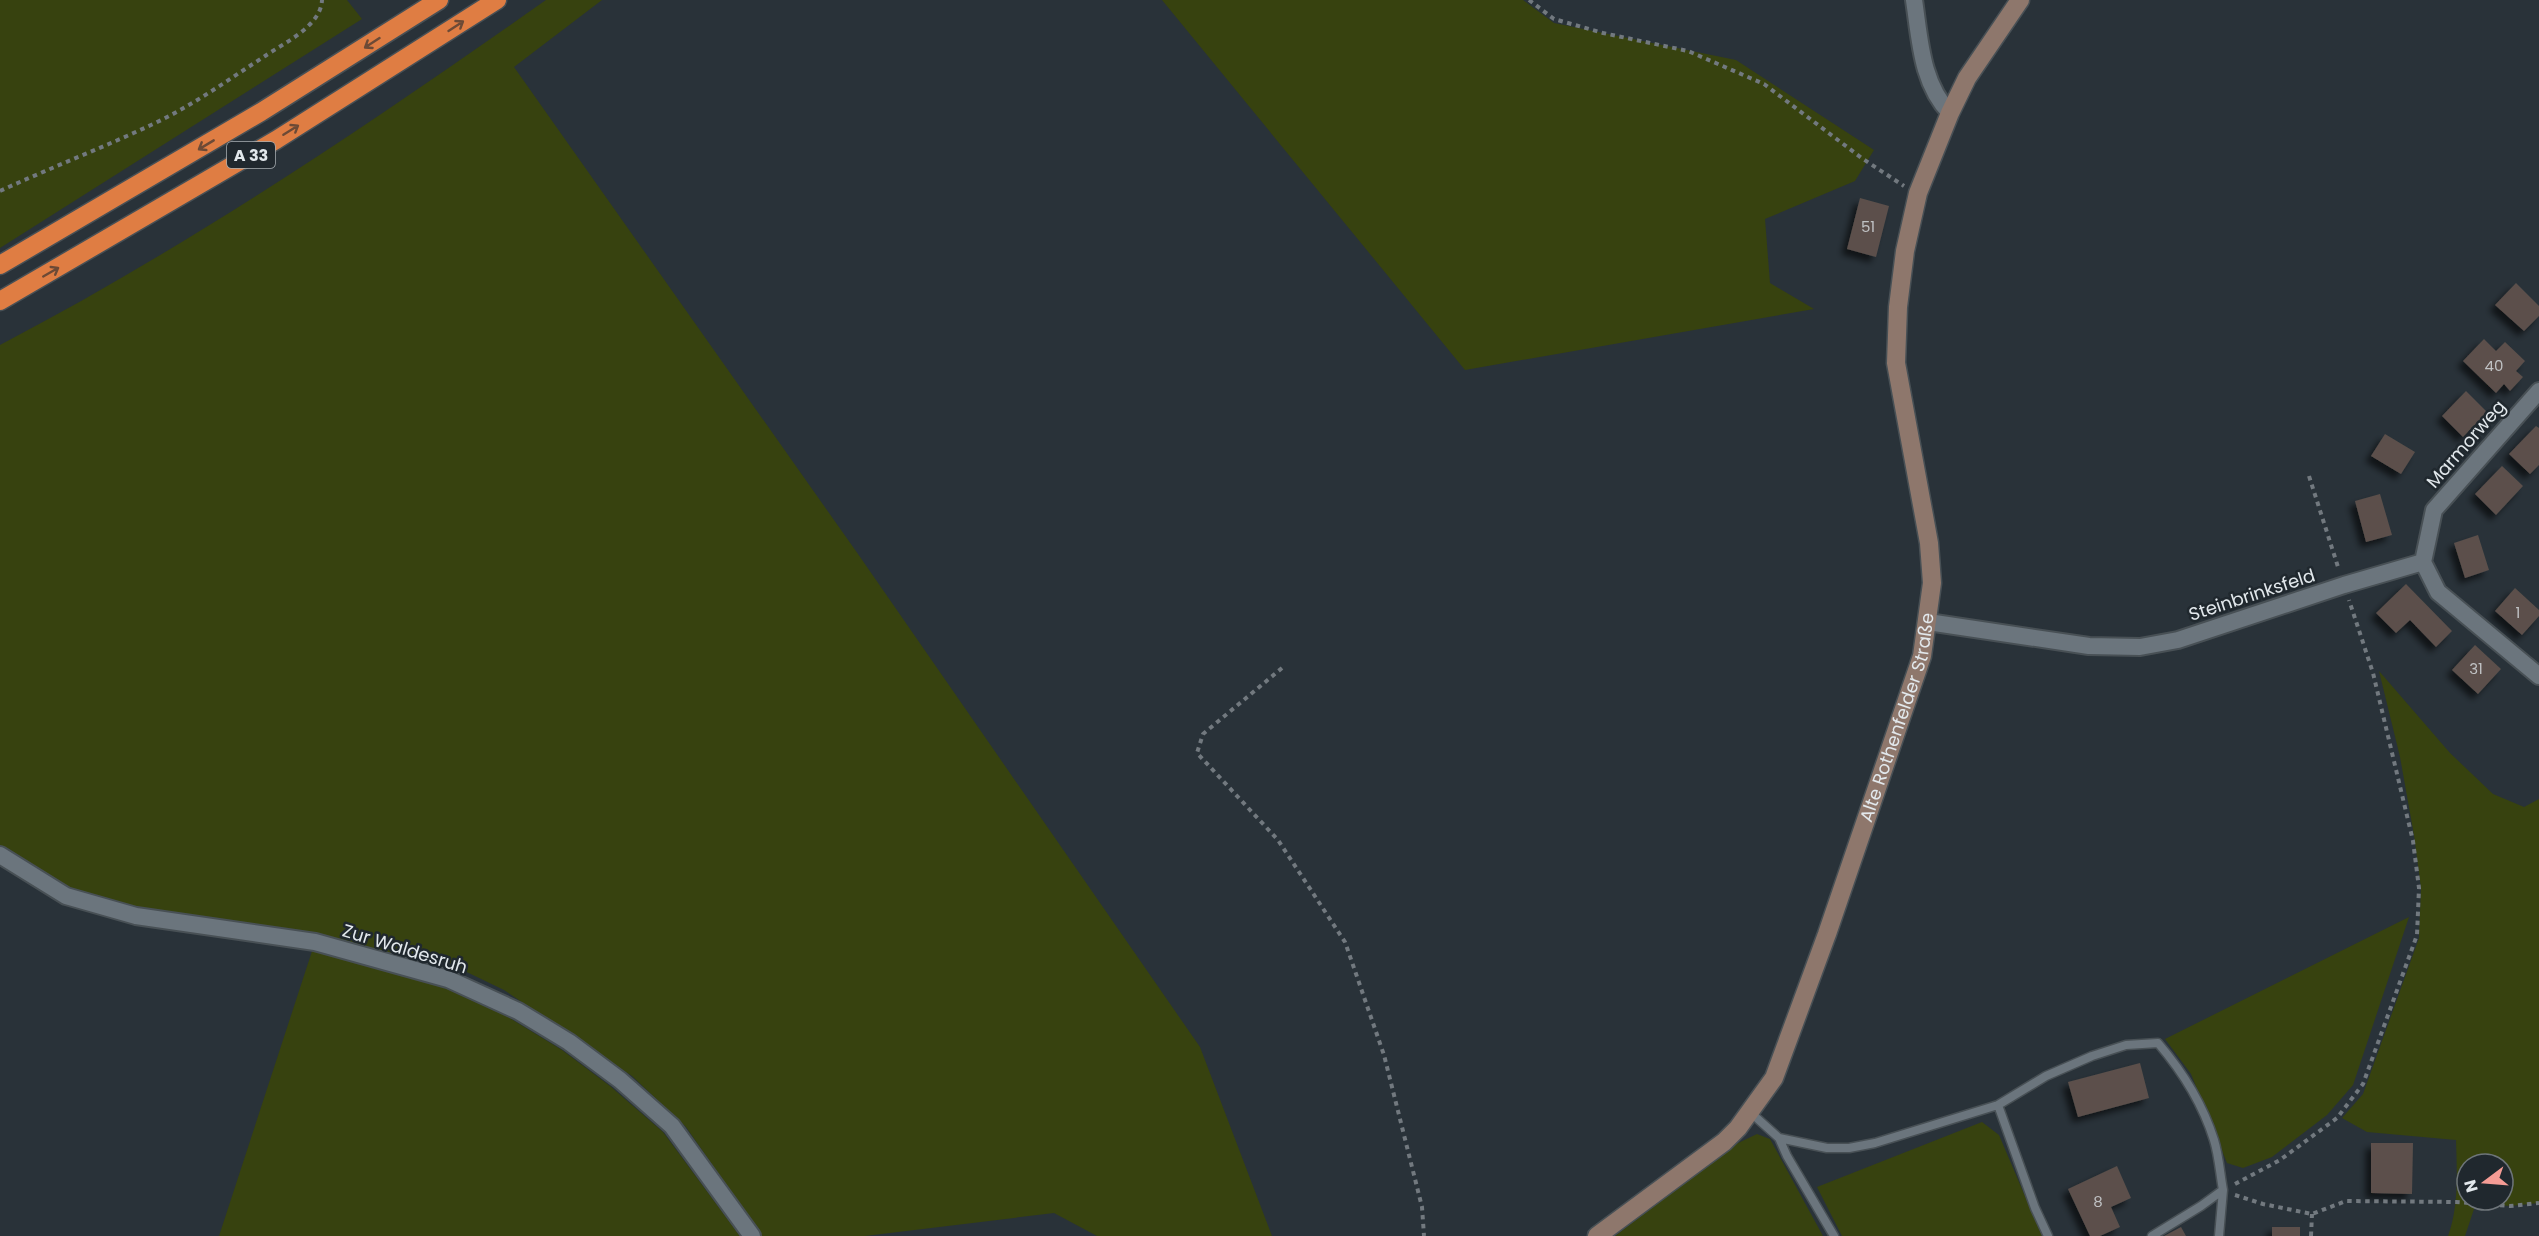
<svg xmlns="http://www.w3.org/2000/svg" width="2539" height="1236" viewBox="0 0 2539 1236" font-family="Poppins,sans-serif">
	<defs>
		<filter id="shadow"><feDropShadow dx="-5.5" dy="5.5" stdDeviation="3" flood-color="#0009"/></filter>
	</defs>
	<rect width="100%" height="100%" fill="#293239"/>
	<path fill="#37420f" fill-rule="evenodd" d="M0,0h347l15,19 -362,229z
		M546,0h56l-88,67 344,487 342,493 72,189h-175l-43,-23 -189,23h-103l-76,-109 -54,-51 -128,-86 -56,-27 -129,-20 128,46 61,28 54,33 48,36 53,46 77,104h-521l96,-294 -249,-46 -66,-41v-510c191,-100 370,-221 546,-345z
		M1162,0h361l31,23 182,37 138,90 -19,31 -90,38 5,64 44,26 -349,61z
		M2379,671l71,82 43,41 31,13 15,-8v404l-29,3 -34,-3 -11,33h-17c11,-30 9,-64 8,-96l-89,-8 -25,-14 21,-24 56,-156 2,-50 -7,-53 -14,-78zM2467,1164h36v36h-36z
		M2409,917l-56,168 -26,30 -55,42 -29,11 -16,-5 -36,-89 -26,-35z
		M1982,1122l17,13 43,101h-200l-25,-49z
		M1757,1134l13,5 53,97h-208l119,-91z"/>
	<path fill="#5b504b" filter="url(#shadow)" d="M1860,198l29,8 -13,51 -29,-8z
		M2516,283l23,23v10l-15,15 -29,-26z
		M2484,339l12,12 9,-9 20,19 -9,10 7,6 -13,14 -6,-7 -8,9 -33,-32z
		M2466,391l21,21 -24,25 -21,-21z
		M2536,426l3,2v37l-9,9 -21,-20z
		M2385,434l30,18 -14,22 -30,-18z
		M2502,466l21,20 -27,29 -21,-21z
		M2380,494l12,41 -26,7 -11,-41z
		M2478,535l11,35 -24,8 -11,-35z
		M2406,584l46,47 -16,16 -26,-27 -14,13 -20,-20z
		M2515,588l24,22v6l-17,19 -27,-24z
		M2475,645l26,24 -23,25 -26,-24z
		M2140,1063l9,35 -71,19 -10,-35z
		M2371,1143h42l-1,51 -41,-1z
		M2117,1166l14,32 -20,9 9,20 -20,9h-10l-22,-47z
		M2181,1227l5,9h-22z
		M2272,1227h28v9h-28z"/>
	<g fill="none" stroke-linecap="round" stroke-linejoin="round">
		<g stroke="#485055" stroke-width="11">
			<path id="lane" d="M1998,1105l37,103 13,28
				M1750,1112l29,26 48,10h22l26,-5 123,-38 48,-29 46,-20 34,-11 32,-2c24,28 45,62 56,97 5,16 6,34 9,50l-22,16 -49,30
				M1779,1138l8,18 47,80
				M2219,1236l4,-46"/>
		</g>
		<g stroke="#485055" stroke-width="20">
			<path id="street" d="M1914,0c6,39 7,83 36,113
				M2423,562l11,-52 105,-119
				M1928,622l161,24 51,1 38,-7 166,-55 79,-23 15,30 101,84
				M0,855l66,41 70,20 179,26 133,37 70,32 51,31 51,38 52,46 80,110"/>
		</g>
		<g stroke="#485055" stroke-width="21">
			<g id="secondary">
				<path id="s1" d="M1597,1236l127,-94 14,-14 36,-50 53,-144 95,-278 10,-73 -3,-40 -33,-180 2,-56 7,-56 13,-58 32,-80 17,-35 53,-78"/>
			</g>
		</g>
		<g stroke="#485055" stroke-width="21">
			<path id="highway" d="M0,265l261,-153 178,-112
				M0,301l276,-161 221,-140"/>
		</g>
		<path stroke="#72797f" stroke-width="4" stroke-dasharray="4.5 4.5" stroke-linecap="butt" d="M1529,0l25,19 49,14 85,18 76,33 99,75 41,27
			M0,191c50,-23 102,-43 151,-66 41,-19 77,-45 114,-69 19,-13 56,-30 57,-56
			M2309,476l30,94
			M1282,668l-79,66 -6,19 81,87 67,102 39,113 38,152 2,29
			M2235,1184l45,-24 57,-42 26,-34 54,-149 2,-47 -6,-47 -40,-168 -24,-73
			M2235,1195l28,9 49,10 34,-13 110,1 54,4 29,-3
			M2311,1236l1,-22"/>
		<use href="#lane" stroke="#6b757d" stroke-width="8"/>
		<use href="#street" stroke="#6b757d" stroke-width="16"/>
		<use href="#secondary" stroke="#8e776c" stroke-width="18"/>
		<use href="#highway" stroke="#df7d43" stroke-width="18"/>
	</g>
	<defs><path id="oneway-shaft" d="M-6 0H5M1.5-3L5.5 0L1.5 3" fill="none" stroke-width="1.6" stroke-linecap="round" stroke-linejoin="round" transform="scale(1.5)"/></defs>
	<g stroke="#6c4a36">
		<use href="#oneway-shaft" transform="translate(456 26) rotate(-33)"/>
		<use href="#oneway-shaft" transform="translate(372 43) rotate(147)"/>
		<use href="#oneway-shaft" transform="translate(291 130) rotate(-32)"/>
		<use href="#oneway-shaft" transform="translate(206 145) rotate(149)"/>
		<use href="#oneway-shaft" transform="translate(51 272) rotate(-30)"/>
	</g>
	<g text-anchor="middle" stroke-width="5" stroke-linejoin="round" paint-order="stroke">
		<g font-size="15" fill="#c0c2c4">
			<text x="1868" y="232">51</text>
			<text x="2494" y="371">40</text>
			<text x="2518" y="618">1</text>
			<text x="2476" y="674">31</text>
			<text x="2098" y="1207">8</text>
		</g>
		<rect fill="#20282e" stroke="#a8aeb3" stroke-width="1.5" x="227" y="142" width="48" height="26" rx="4.5"/>
		<g font-size="16" font-weight="bold" fill="#e2e8ec">
			<text x="251" y="161">A 33</text>
		</g>
		<g font-size="18" fill="#e2e8ec" stroke="#20282e">
			<text transform="translate(2466 444) rotate(-49)" y="6">Marmorweg</text>
			<text transform="translate(2252 595) rotate(-18)" y="6">Steinbrinksfeld</text>
			<text dy="6" stroke="none"><textPath href="#s1" startOffset="621">Alte Rothenfelder Straße</textPath></text>
			<text transform="translate(405 949) rotate(17)" y="6">Zur Waldesruh</text>
		</g>
	</g>
	<g transform="translate(2485 1182) rotate(254)"><circle r="28" fill="#20282e" stroke="#6e757a" stroke-width="1.5"/>
	<path d="M0-4.5L10 22L0 15L-10 22Z" fill="#f59c95"/>
	<text y="-9" font-size="16" font-weight="bold" text-anchor="middle" fill="#e2e8ec">N</text>
	</g>
</svg>
